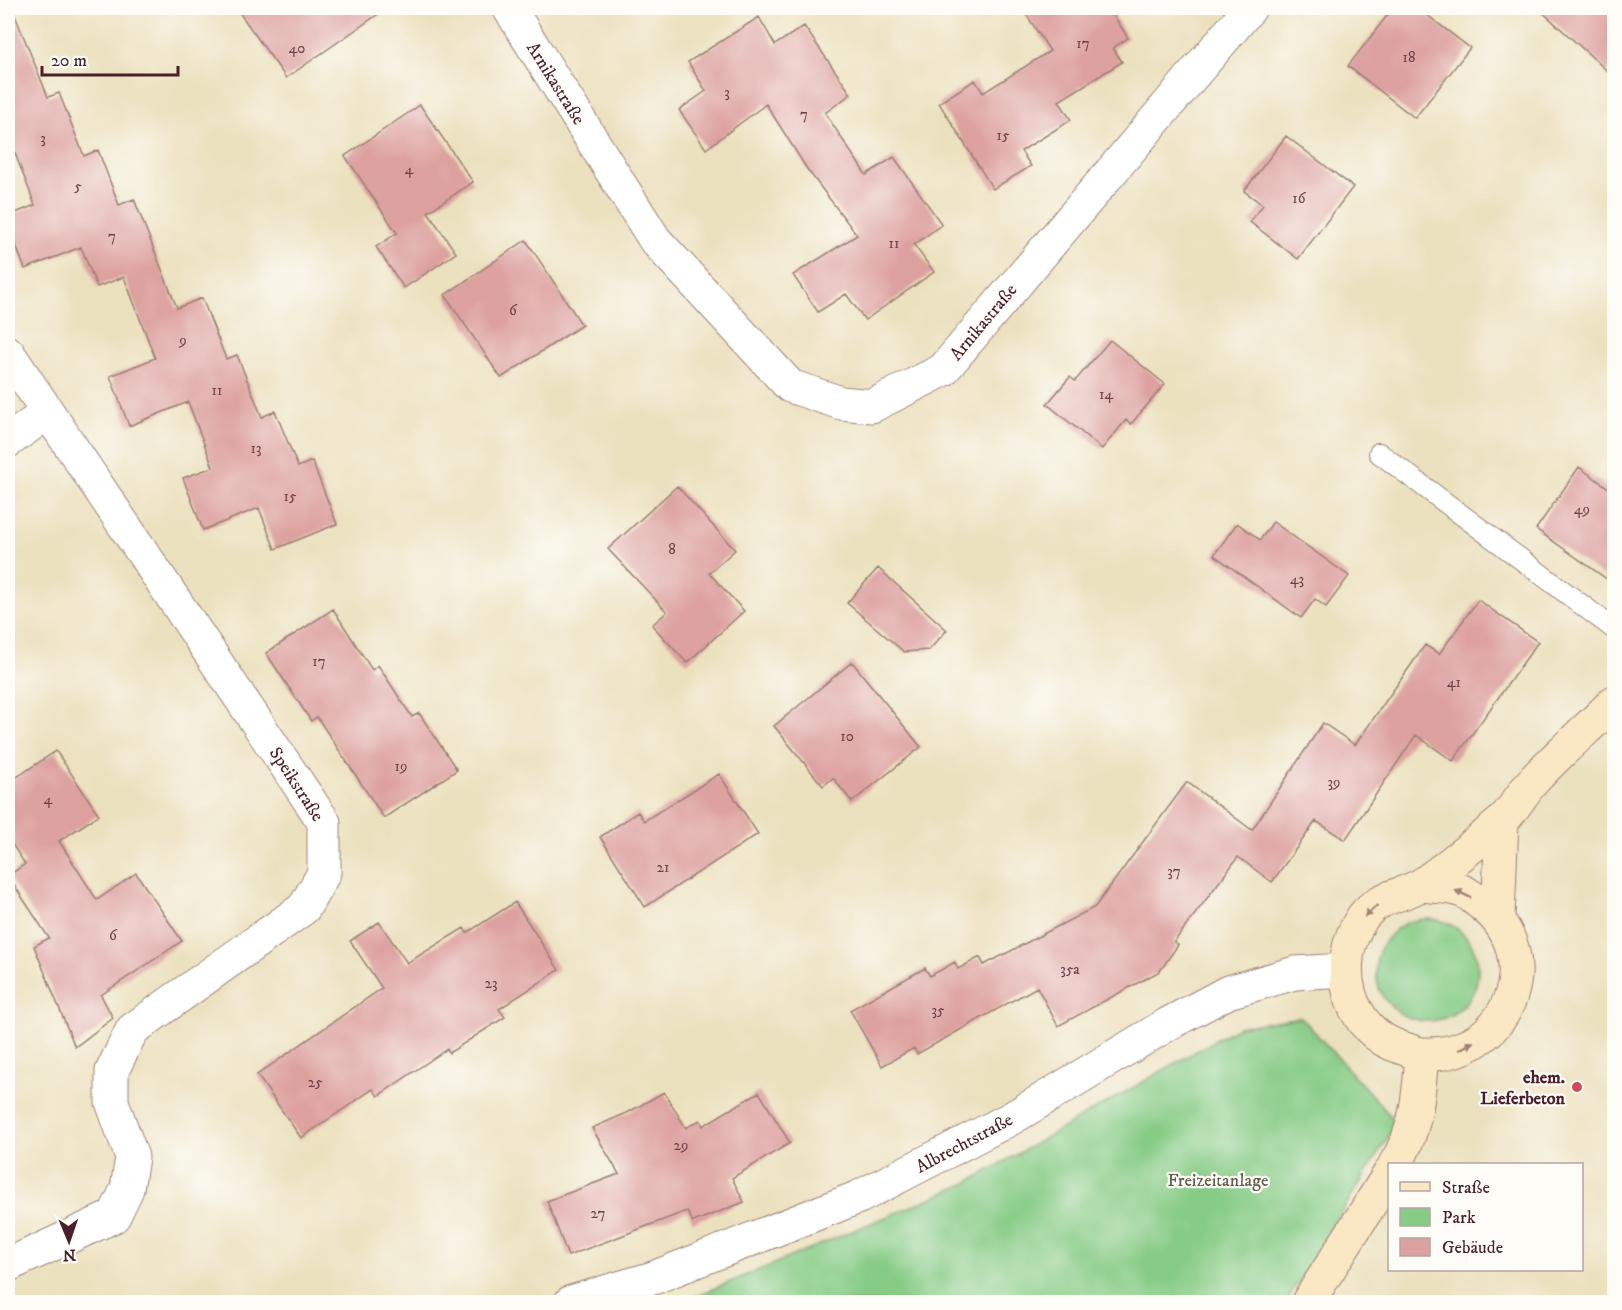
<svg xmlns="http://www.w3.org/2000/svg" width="1622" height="1310" viewBox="0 0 1622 1310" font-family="'IM FELL DW Pica',serif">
	<rect width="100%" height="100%" fill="#fdfcf7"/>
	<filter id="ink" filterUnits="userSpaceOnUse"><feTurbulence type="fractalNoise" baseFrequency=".0167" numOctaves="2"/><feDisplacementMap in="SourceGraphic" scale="12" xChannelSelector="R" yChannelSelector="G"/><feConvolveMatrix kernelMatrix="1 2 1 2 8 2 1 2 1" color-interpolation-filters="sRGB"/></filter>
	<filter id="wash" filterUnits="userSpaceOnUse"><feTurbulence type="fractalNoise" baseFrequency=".008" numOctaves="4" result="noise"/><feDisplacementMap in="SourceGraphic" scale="24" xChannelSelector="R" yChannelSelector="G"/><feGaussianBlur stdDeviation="1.35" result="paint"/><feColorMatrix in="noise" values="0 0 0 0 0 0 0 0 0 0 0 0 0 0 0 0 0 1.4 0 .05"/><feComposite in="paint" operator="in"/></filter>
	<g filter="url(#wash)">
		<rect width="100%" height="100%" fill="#ece1bf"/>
		<path fill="#87cc86" stroke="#687658" stroke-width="1.5" d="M1376 970a51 51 0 1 1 102 0a51 51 0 1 1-102 0Z
			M1301,1017l96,106 -111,179h-604l285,-119 271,-156z"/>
		<g id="blocks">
			<path fill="#dda19f" d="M8,8h4l36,89 11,-4 25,63 14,-6 21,55 15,-6 43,109 25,-10 24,61 11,-4 25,62 13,-6 23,56 14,-6 25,63 -62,25 -16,-41 -56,22 -20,-52 30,-11 -25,-65 -59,24 -19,-50 45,-18 -31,-81 -27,10 -16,-40 -56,22 -17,-44v-9l27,-11 -27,-70z
				M236,8h151l-101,70z
				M1022,8h87l19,30 -15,10 9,14 -63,39 12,19 -50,31 10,15 -38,23 -54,-86 36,-23 8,13 67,-42z
				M1393,8h25l52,40 -55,70 -67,-52z
				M1538,8h76v69z
				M759,17l16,28 29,-19 47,68 -26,19 41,62 28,-18 46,65 1,3 -27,20 20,27 -69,48 -19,-26 -28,18 -25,-37 64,-40 -50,-66 -41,-65 -60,45 -27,-39 27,-19 -18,-29z
				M420,105l53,77 -45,30 28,41 -52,35 -28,-41 21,-14 -52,-77z
				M1286,136l67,51 -55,72 -48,-37 13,-17 -19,-14z
				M526,240l56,85 -81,53 -56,-83z
				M1110,340l55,44 -34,40 -5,-4 -24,29 -55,-45 23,-27 5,4z
				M1579,467l35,25v92l-78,-55z
				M677,486l58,64 -26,23 35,38 -57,52 -35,-38 15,-13 -59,-63z
				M1273,522l76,54 -23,31 -11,-8 -14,19 -87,-63 23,-32 23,17z
				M878,568l69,62 -18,20 -25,2 -57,-49z
				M1478,600l60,42 -85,119 -37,-26 -71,105 -29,-19 -44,61 -34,-25 -64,85 4,3 -18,26 -102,55 -21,-39 -120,67 -3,-6 -32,18 -32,-56 75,-42 5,8 25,-14 3,7 22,-12 4,8 111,-58 92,-125 65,48 71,-107 32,22 70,-100 14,9z
				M333,609l39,61 6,-5 34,52 7,-4 38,57 -73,48 -67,-101 -6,4 -45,-68z
				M852,662l69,85 -69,55 -19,-24 -10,8 -49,-60z
				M56,751l43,64 -40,26 38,59 39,-27 46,68 -81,54 12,23 -38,29 -41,-101 15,-8 -41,-62 17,-12 -17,-26v-55z
				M719,774l39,60 -113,73 -45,-70 38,-25 6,9z
				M515,902l44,68 -60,39 6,8 -56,36 -2,-4 -69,47 -5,-7 -72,49 -44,-63 125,-87 -32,-47 29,-19 28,41 57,-35 3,5z
				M664,1092l22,36 14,-8 3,6 56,-34 31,51 -58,35 12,24 -51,20 -6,-11 -119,45 -21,-55 72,-27 -27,-46 37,-16z"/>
		</g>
	</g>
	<g filter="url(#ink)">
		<use href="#blocks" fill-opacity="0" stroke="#9b8075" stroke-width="1.5"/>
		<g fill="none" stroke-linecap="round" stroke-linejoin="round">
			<g stroke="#9b8075" stroke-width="22">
				<path id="service" d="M1379,453l235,176"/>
			</g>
			<g stroke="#9b8075" stroke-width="35">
				<path id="minor" d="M509,8l146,232 135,146 51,17 31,3 71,-36 307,-362
					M8,353l316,469v51l-20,35 -172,122 -20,41v31l20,55 -5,32 -13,27 -106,49
					M8,441l39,-28"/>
			</g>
			<g stroke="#9b8075" stroke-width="35">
				<path id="tertiary" d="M571,1302l82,-24 206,-81 153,-79 156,-94 60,-32 67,-19 50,-3"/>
			</g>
			<g stroke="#9b8075" stroke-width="35">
				<path id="secondary" d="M1422,885c12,2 29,1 40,6 7,2 13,9 19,13 68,52 27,154 -57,150 -7,0 -15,-4 -22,-6 -55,-17 -71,-84 -40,-130 17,-24 41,-21 62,-35 26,-18 51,-39 75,-59 13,-11 22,-30 34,-43 25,-28 55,-52 81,-79
					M1498,917l4,-96
					M1395,1164c22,-33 24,-71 27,-110
					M1308,1302l82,-129"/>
			</g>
			<use href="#service" stroke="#fff" stroke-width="20"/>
			<use href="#minor" stroke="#fff" stroke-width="33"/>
			<use href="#tertiary" stroke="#fff" stroke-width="33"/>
			<use href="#secondary" stroke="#fae7c3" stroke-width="33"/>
		</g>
		<defs><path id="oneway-solid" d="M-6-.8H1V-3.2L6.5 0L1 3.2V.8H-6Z" transform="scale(1.5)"/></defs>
		<g fill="#a28377">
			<use href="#oneway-solid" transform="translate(1463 894) rotate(-155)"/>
			<use href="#oneway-solid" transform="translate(1371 911) rotate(138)"/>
			<use href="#oneway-solid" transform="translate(1466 1046) rotate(-29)"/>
		</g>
	</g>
	<circle fill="#d1495b" stroke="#fdfcf7" stroke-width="2" cx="1577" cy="1087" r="6"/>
	<g text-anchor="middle" stroke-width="4.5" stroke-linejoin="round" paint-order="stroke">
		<g font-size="15" fill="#6f4048">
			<text x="1083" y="48">17</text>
			<text x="297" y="53">40</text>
			<text x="1409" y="62">18</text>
			<text x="727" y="97">3</text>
			<text x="804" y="119">7</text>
			<text x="1003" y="140">15</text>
			<text x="43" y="143">3</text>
			<text x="409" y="174">4</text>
			<text x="78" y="191">5</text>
			<text x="1299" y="203">16</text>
			<text x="112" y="241">7</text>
			<text x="894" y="248">11</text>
			<text x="513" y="315">6</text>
			<text x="183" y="345">9</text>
			<text x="217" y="395">11</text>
			<text x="1106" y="399">14</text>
			<text x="256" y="453">13</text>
			<text x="290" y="501">15</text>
			<text x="1582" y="514">49</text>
			<text x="672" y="554">8</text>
			<text x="1297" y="584">43</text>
			<text x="319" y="666">17</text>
			<text x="1454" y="687">41</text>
			<text x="847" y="741">10</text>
			<text x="401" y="771">19</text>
			<text x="1334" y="787">39</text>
			<text x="48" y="804">4</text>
			<text x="663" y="872">21</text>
			<text x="1174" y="876">37</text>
			<text x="113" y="940">6</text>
			<text x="1070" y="974">35a</text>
			<text x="491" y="988">23</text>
			<text x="938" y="1015">35</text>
			<text x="315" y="1087">25</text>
			<text x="681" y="1150">29</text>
			<text x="598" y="1218">27</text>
		</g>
		<g font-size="18" fill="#4a1f2b" stroke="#fdfcf7">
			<text transform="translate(556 83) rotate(58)" y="6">Arnikastraße</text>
			<text transform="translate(983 322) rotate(-50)" y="6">Arnikastraße</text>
			<text transform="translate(297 784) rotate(57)" y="6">Speikstraße</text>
			<text transform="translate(964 1143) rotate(-28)" y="6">Albrechtstraße</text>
		</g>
		<g font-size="18" font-weight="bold" fill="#4a1f2b" stroke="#fdfcf7" text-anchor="end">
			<text x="1565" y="1083">ehem.<tspan x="1565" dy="21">Lieferbeton</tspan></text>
		</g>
		<g font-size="18" fill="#5f5c4b" stroke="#fdfcf7">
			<text x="1218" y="1186">Freizeitanlage</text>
		</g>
	</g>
	<rect width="1622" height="1310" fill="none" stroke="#fdfcf7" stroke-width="30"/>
	<rect x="1388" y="1163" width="195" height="108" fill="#fdfcf7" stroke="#b5a4a5" stroke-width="1.5"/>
	<rect x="1400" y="1182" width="30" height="9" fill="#fae7c3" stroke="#b5a4a5" stroke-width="1.5"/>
	<text x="1442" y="1193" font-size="18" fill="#4a1f2b">Straße</text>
	<rect x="1400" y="1208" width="30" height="18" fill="#87cc86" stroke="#b5a4a5" stroke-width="1.5"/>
	<text x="1442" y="1223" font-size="18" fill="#4a1f2b">Park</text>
	<rect x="1400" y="1238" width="30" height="18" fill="#dda19f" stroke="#b5a4a5" stroke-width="1.5"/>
	<text x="1442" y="1253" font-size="18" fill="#4a1f2b">Gebäude</text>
	<g transform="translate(69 1241) rotate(178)" stroke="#fdfcf7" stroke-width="4.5" paint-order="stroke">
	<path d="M0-4.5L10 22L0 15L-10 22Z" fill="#4a1f2b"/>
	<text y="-9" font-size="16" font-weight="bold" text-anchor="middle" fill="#4a1f2b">N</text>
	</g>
	<path d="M42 66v9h136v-9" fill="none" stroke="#4a1f2b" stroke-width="3"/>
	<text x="51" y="66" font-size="18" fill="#4a1f2b" stroke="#fdfcf7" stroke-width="4.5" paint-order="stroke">20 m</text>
</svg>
